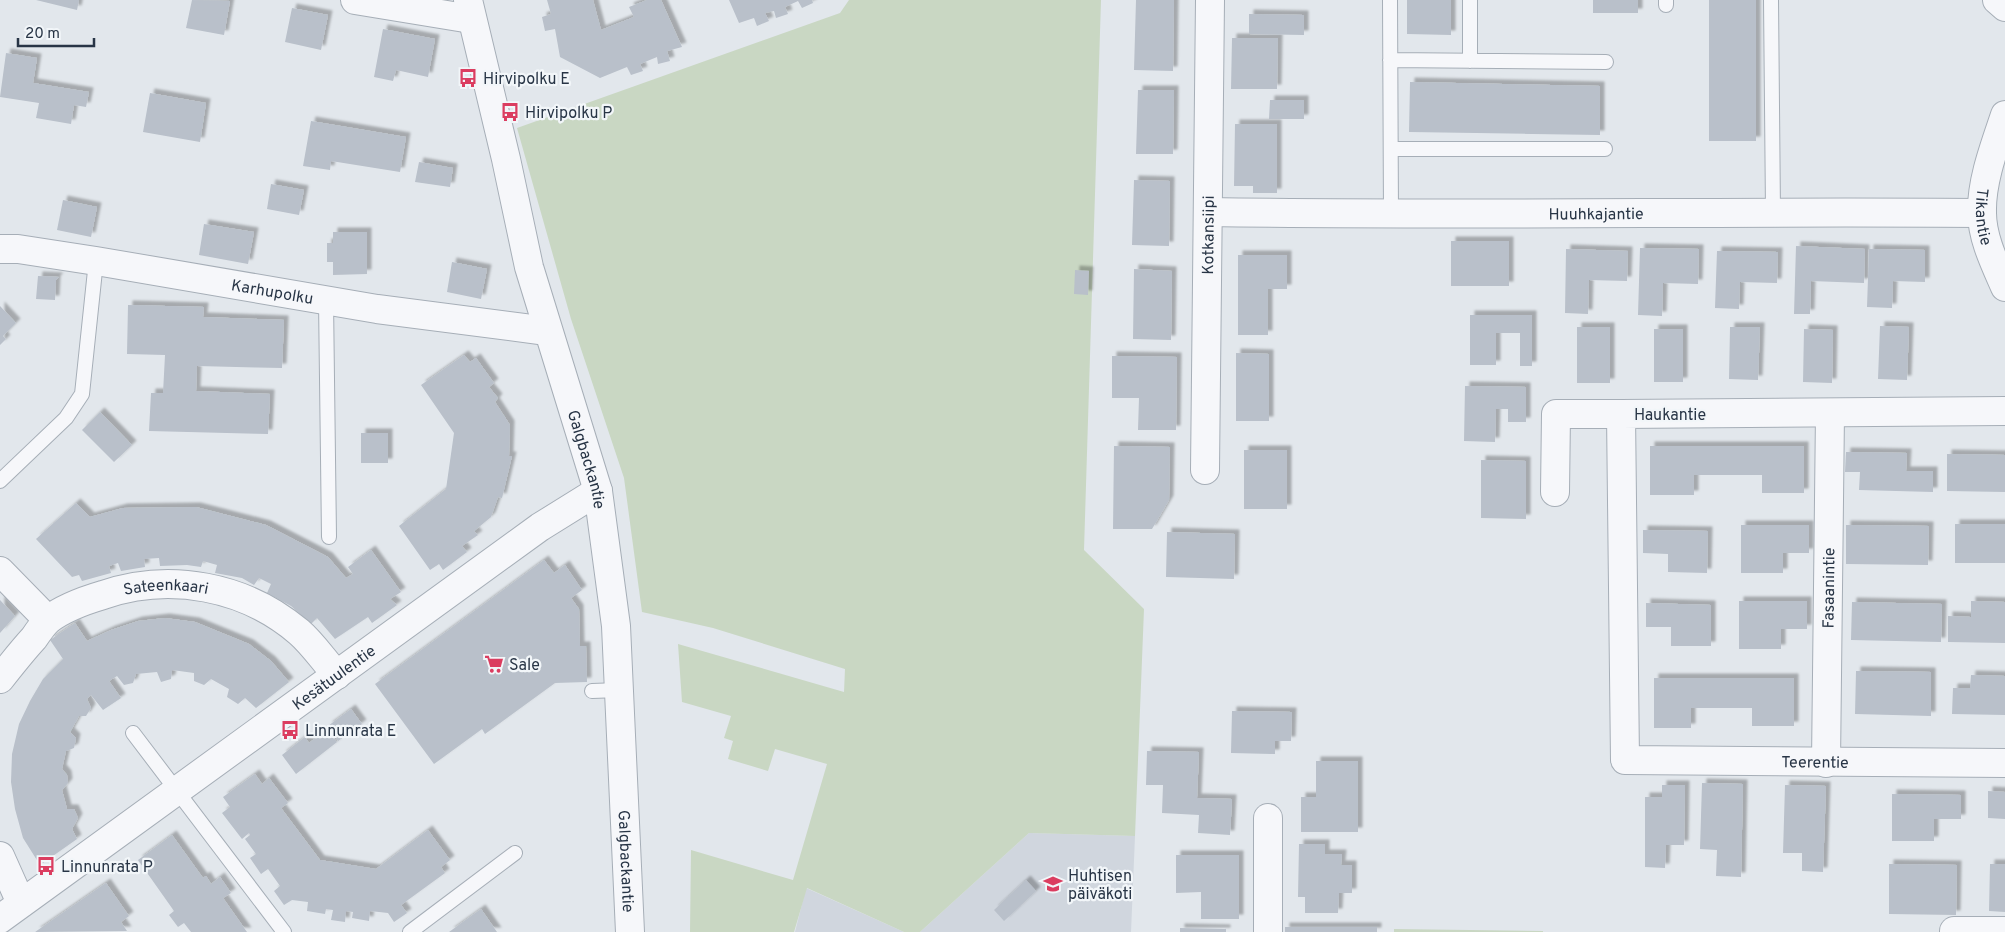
<svg xmlns="http://www.w3.org/2000/svg" width="2005" height="932" viewBox="0 0 2005 932" font-family="Overpass,sans-serif">
	<defs>
		<filter id="shadow"><feDropShadow dx="4.5" dy="-4.5" stdDeviation="1" flood-color="#0004"/></filter>
	</defs>
	<rect width="100%" height="100%" fill="#e2e7ec"/>
	<path fill="#d0d6de" d="M1029,833l106,3 -4,96h-211z
		M806,888l98,44h-109z"/>
	<path fill="#c9d7c3" d="M849,0h252l-17,550 60,59 -9,227 -106,-3 -109,99h-16l-97,-44 -13,44h-104l1,-82 102,30 34,-116 -52,-15 -7,22 -40,-12 5,-18 -9,-3 7,-22 -49,-14 -4,-58 166,48 1,-23 -132,-41 -71,-16 -18,-134 -53,-159 -54,-191 323,-115z
		M1394,929l149,2v1h-149z"/>
	<path fill="#b9c0ca" filter="url(#shadow)" d="M36,0h43l-2,10z
		M192,0l38,1 -6,34 -38,-7z
		M547,0h46l8,30 33,-13 -5,-10 18,-7h14l21,47 -15,4 3,10 -12,3 -1,-7 -17,7 3,7 -12,4 -4,-8 -27,11 -40,-21 -5,-28 -10,2 -3,-14 9,-3z
		M729,0h83l1,3 -11,5 -4,-7 -13,6 3,7 -12,4 -2,-7 -9,2 4,8 -12,5 -3,-8 -15,5z
		M1136,0h38l-1,71 -39,-1z
		M1407,0h44v35l-44,-1z
		M1593,0h45v13h-45z
		M1709,0h47v141h-47z
		M292,8l36,7 -7,35 -36,-8z
		M1249,14l55,1v20l-55,-1z
		M383,29l52,10 -7,38 -32,-7 -3,11 -19,-4z
		M1232,38h46l-1,51h-46z
		M6,53l31,5 -4,25 56,9 -3,15 -12,-2 -3,19 -35,-6 3,-15 -39,-6z
		M1410,82l190,4v49l-191,-3z
		M1138,90h36l-1,64h-37z
		M150,93l56,10 -6,39 -57,-10z
		M1270,100h34v19h-35z
		M311,121l95,16 -6,35 -69,-11 -1,9 -27,-4z
		M1235,124h42v69h-24v-7h-19z
		M419,162l34,6 -3,19 -35,-5z
		M1134,180l36,1 -1,65 -37,-1z
		M271,184l33,6 -5,25 -32,-6z
		M63,200l34,7 -6,30 -34,-7z
		M204,224l50,8 -6,32 -49,-9z
		M333,232h34v42l-34,1v-13h-6v-19h6z
		M1451,241h58v45h-58z
		M1796,246l69,3 -1,34 -53,-2 -1,33h-16z
		M1640,248l59,1 -1,35 -35,-1 -1,33 -24,-1z
		M1566,249l62,2 -1,30 -38,-1 -1,34 -23,-1z
		M1869,249l56,1v32l-32,-1 -1,27 -25,-1z
		M1717,251l61,1 -1,31 -37,-1 -1,27 -24,-1z
		M1238,255h49v34h-19v46h-30z
		M452,262l35,7 -6,30 -34,-7z
		M1134,269l38,2 -1,69 -38,-1z
		M1075,270l14,1 -1,24 -14,-1z
		M38,276l21,1 -3,3 -1,20 -19,-1z
		M128,305l76,2 -1,10 81,3 -2,48 -85,-2 -1,25 74,3 -2,40 -119,-3 2,-38h12l2,-38 -38,-1z
		M0,306l16,17 -13,13 3,3 -6,6z
		M1470,315h62v51h-12v-33h-24v32h-26z
		M1880,326l29,1 -2,53 -29,-1z
		M1577,327h33v56h-33z
		M1730,327h30l-2,53 -29,-1z
		M1654,329h29v53h-29z
		M1804,329l29,1 -1,53 -29,-1z
		M1236,353l33,1v67h-33z
		M464,355l6,7 6,-4 18,25 -5,4 9,11 -3,4 15,23 -1,31h3l-10,42 -4,-1 -7,20 -17,14 4,4 -16,11 5,6 -24,18 -4,-6 -9,6 -31,-44 47,-37 8,-56 -33,-48z
		M1112,356l65,1 -1,73h-38l1,-32h-27z
		M1465,386l61,1v35h-18v-13h-12l-1,33 -31,-1z
		M100,412l32,33 -18,17 -32,-32z
		M361,433h27v30h-27z
		M1114,446l56,1 -1,53 -17,29h-39z
		M1650,446h154v47h-42v-18h-68v20h-44z
		M1244,450h43v59h-43z
		M1846,452l61,1 -1,18h27v21l-74,-2 1,-18h-15z
		M1947,454l58,1v37l-58,-1z
		M1481,460l45,1v58l-45,-1z
		M76,503l14,14 33,-9 73,-1 70,18 62,32 18,21 7,-4 -5,-7 23,-17 30,42 -11,7 7,6 -25,18 -4,-6 -33,22 -18,-21 -6,6 -20,-18 -24,-13 4,-9 -12,-6 -5,7 -12,-7 -27,-5 2,-8 -14,-4 -2,6 -14,-2 -27,1 -1,-8 -15,1 1,8 -24,4 -3,-8 -9,3 2,7 -29,8 -3,-6 -7,2 -36,-38z
		M1955,524h50v39h-50z
		M1741,525h68v28h-26v20h-42z
		M1846,525l83,1 -1,39 -82,-1z
		M1643,530l65,1 -1,42 -39,-1v-18l-25,-1z
		M1167,532l68,2 -1,45 -68,-2z
		M544,560l10,13 11,-8 17,25 -11,8 8,11 1,37h6l1,36 -32,1 -70,51 -3,-5 -48,35 -59,-80z
		M0,600l15,16 -15,17z
		M1739,601h68v28h-26v20h-42z
		M1971,601l34,1v41l-57,-1v-26l23,1z
		M1852,602l90,2 -1,38 -90,-2z
		M1646,603l65,2v41h-40v-19h-25z
		M165,618l30,4 54,22 22,17 18,21 -33,26 -11,-10 -7,6 -11,-7 2,-8 -18,-10 -7,6 -10,-4v-8l-22,-3 -1,9 -10,3 -4,-10 -21,2 -3,9 -9,2 -7,-9 -8,5 12,17 -18,12 -12,-15 -4,4 4,9 -5,8h-7l-9,16 6,6 -2,10 -8,3 -4,18 5,6 1,8 -6,7 5,19h7l4,9 -6,11 5,10 -37,26 -17,-27 -8,-29 -4,-27 1,-28 7,-30 11,-23 13,-22 20,-20 -13,-19 25,-17 12,18 24,-11 27,-9z
		M1856,671l75,1v44l-76,-2z
		M1971,675l34,1v39l-53,-1 1,-26h17z
		M1654,678h140v48h-42v-18h-61v20h-37z
		M351,709l11,15 -24,17 -10,-15z
		M1232,711l60,1 -1,29h-16v13l-44,-1z
		M327,729l10,13 -41,32 -14,-19 23,-18 4,6z
		M1147,751l52,1 -2,46 35,1 -2,36 -32,-2 1,-18 -37,-2 1,-28h-17z
		M1316,761h42v71h-57v-35h15z
		M255,774l7,10 7,-6 19,25 -7,5 39,52 56,9 52,-39 22,30 -9,7 4,6 -44,32 6,8 -13,9 -6,-9 -18,-2 -1,10 -17,-3 1,-6 -7,-1 -1,11 -14,-2 2,-10 -7,-1 -1,5 -18,-3 1,-9 -16,-2 -8,5 -10,-14 6,-5 -12,-17 -7,5 -11,-16 6,-4 -11,-15 5,-4 -1,-2 -7,6 -20,-26 8,-6 -7,-10z
		M1702,783l41,1 -2,93 -25,-1 1,-26 -17,-1z
		M1662,785h23l-1,60h-18l-1,23 -20,-1v-70h17z
		M1785,785l41,1 -3,86 -21,-1v-18h-19z
		M1988,791l17,1v27l-17,-1z
		M1892,794l69,1v24h-27v22h-42z
		M172,835l31,43 3,-2 5,8 9,-7 11,16 -8,5 24,34h-56l-7,-9 -6,4 -9,-12 5,-4 -36,-51z
		M1299,844h26v10h17l-1,11h11v28h-13l-1,20h-33v-16h-7z
		M1176,855h63v64h-38v-27l-25,1z
		M1889,864l68,1 -1,50 -67,-1z
		M1990,864h15v48l-16,-1z
		M1026,880l10,11 -32,30 -10,-11z
		M106,883l23,33 -8,6 6,9 -92,1z
		M481,909l16,23h-48z
		M1285,927h92v5h-92z
		M1180,928l46,1v3h-46z"/>
	<g fill="none" stroke-linecap="round" stroke-linejoin="round">
		<g stroke="#a6aeb7" stroke-width="16">
			<path id="lane" d="M1390,0l1,215
				M1771,0l2,212
				M1666,5v-5
				M1390,60l216,2
				M1470,61v-61
				M1391,149h214
				M326,300l3,237
				M0,481l66,-63 16,-24 14,-133
				M592,691l27,-1
				M133,733l151,199
				M410,932l105,-79"/>
		</g>
		<g stroke="#a6aeb7" stroke-width="30">
			<g id="street">
				<path d="M355,0l116,19"/>
				<path id="s1" d="M468,0l38,159 23,108 69,224 18,135 14,306"/>
				<path d="M1997,0l8,7"/>
				<path id="s2" d="M2005,115c-10,30 -24,66 -23,98 0,25 13,51 23,74"/>
				<path id="s3" d="M1208,212c258,4 516,-1 774,1"/>
				<path id="s4" d="M0,249h18l78,12 281,48 170,22"/>
				<path id="s5" d="M2005,411l-384,3 4,346 380,3"/>
				<path id="s6" d="M1205,470l5,-470"/>
				<path d="M1555,492l1,-78h65"/>
				<path d="M0,571l48,49"/>
				<path id="s7" d="M0,679c11,-14 22,-28 34,-41 4,-6 9,-13 14,-18 14,-11 38,-20 55,-25 67,-23 142,-9 196,37 14,12 25,29 38,43"/>
				<path id="s8" d="M1826,763l4,-350"/>
				<path d="M0,856l21,47"/>
				<path id="s9" d="M0,919l540,-392 58,-36"/>
				<path d="M1954,931h51"/>
				<path d="M1268,932v-114"/>
			</g>
		</g>
		<use href="#lane" stroke="#f6f7fa" stroke-width="14"/>
		<use href="#street" stroke="#f6f7fa" stroke-width="28"/>
	</g>
	<defs>
		<g id="bus-bare" transform="scale(1.5)"><path d="M-5-6H5V4H4V6H2V4H-2V6H-4V4H-5ZM-3.5-4V0h7V-4ZM-3.5 1.2v1.5H-2V1.2ZM2 1.2v1.5H3.5V1.2Z" fill="#db3d60" stroke="#f2f6f9" stroke-width="2.5" paint-order="stroke"/></g>
		<g id="supermarket-bare" transform="scale(1.5)"><path d="M-6-5.5h2.5l.6 2H6L4.5 2H-2.5L-4.4-4H-6ZM-1.5 3.2a1.3 1.3 0 1 0 .1 0ZM3 3.2a1.3 1.3 0 1 0 .1 0Z" fill="#db3d60" stroke="#f2f6f9" stroke-width="2.5" paint-order="stroke"/></g>
		<g id="school-bare" transform="scale(1.5)"><path d="M0-5L7-2L0 1L-7-2ZM-4 1L0 2.5L4 1V4Q0 6-4 4Z" fill="#db3d60" stroke="#f2f6f9" stroke-width="2.5" paint-order="stroke"/></g>
	</defs>
	<g fill-rule="evenodd">
		<use href="#bus-bare" x="468" y="78"/>
		<use href="#bus-bare" x="510" y="112"/>
		<use href="#supermarket-bare" x="494" y="664"/>
		<use href="#bus-bare" x="290" y="730"/>
		<use href="#bus-bare" x="46" y="866"/>
		<use href="#school-bare" x="1053" y="884"/>
	</g>
	<g text-anchor="middle" stroke-width="4.5" stroke-linejoin="round" paint-order="stroke">
		<g font-size="16" fill="#283546" stroke="#f2f6f9" text-anchor="start">
			<text x="483" y="84">Hirvipolku E</text>
			<text x="525" y="118">Hirvipolku P</text>
			<text x="509" y="670">Sale</text>
			<text x="305" y="736">Linnunrata E</text>
			<text x="61" y="872">Linnunrata P</text>
			<text x="1068" y="881">Huhtisen<tspan x="1068" dy="18">päiväkoti</tspan></text>
		</g>
		<g font-size="16" fill="#283546" stroke="#f2f6f9">
			<text dy="6" stroke="none"><textPath href="#s3" startOffset="388">Huuhkajantie</textPath></text>
			<text dy="6" stroke="none"><textPath href="#s2" startOffset="105">Tikantie</textPath></text>
			<text dy="6" stroke="none"><textPath href="#s6" startOffset="235">Kotkansiipi</textPath></text>
			<text dy="6" stroke="none"><textPath href="#s4" startOffset="276">Karhupolku</textPath></text>
			<text x="1670" y="420">Haukantie</text>
			<text dy="6" stroke="none"><textPath href="#s1" startOffset="475">Galgbackantie</textPath></text>
			<text dy="6" stroke="none"><textPath href="#s8" startOffset="175">Fasaanintie</textPath></text>
			<text dy="6" stroke="none"><textPath href="#s7" startOffset="201">Sateenkaari</textPath></text>
			<text dy="6" stroke="none"><textPath href="#s9" startOffset="412">Kesätuulentie</textPath></text>
			<text dy="6" stroke="none"><textPath href="#s5" startOffset="920">Teerentie</textPath></text>
			<text dy="6" stroke="none"><textPath href="#s1" startOffset="880">Galgbackantie</textPath></text>
		</g>
	</g>
	<path d="M18 38v8h76v-8" fill="none" stroke="#283546" stroke-width="2.5"/>
	<text x="25" y="38" font-size="15" fill="#283546" stroke="#f2f6f9" stroke-width="4" paint-order="stroke">20 m</text>
</svg>
